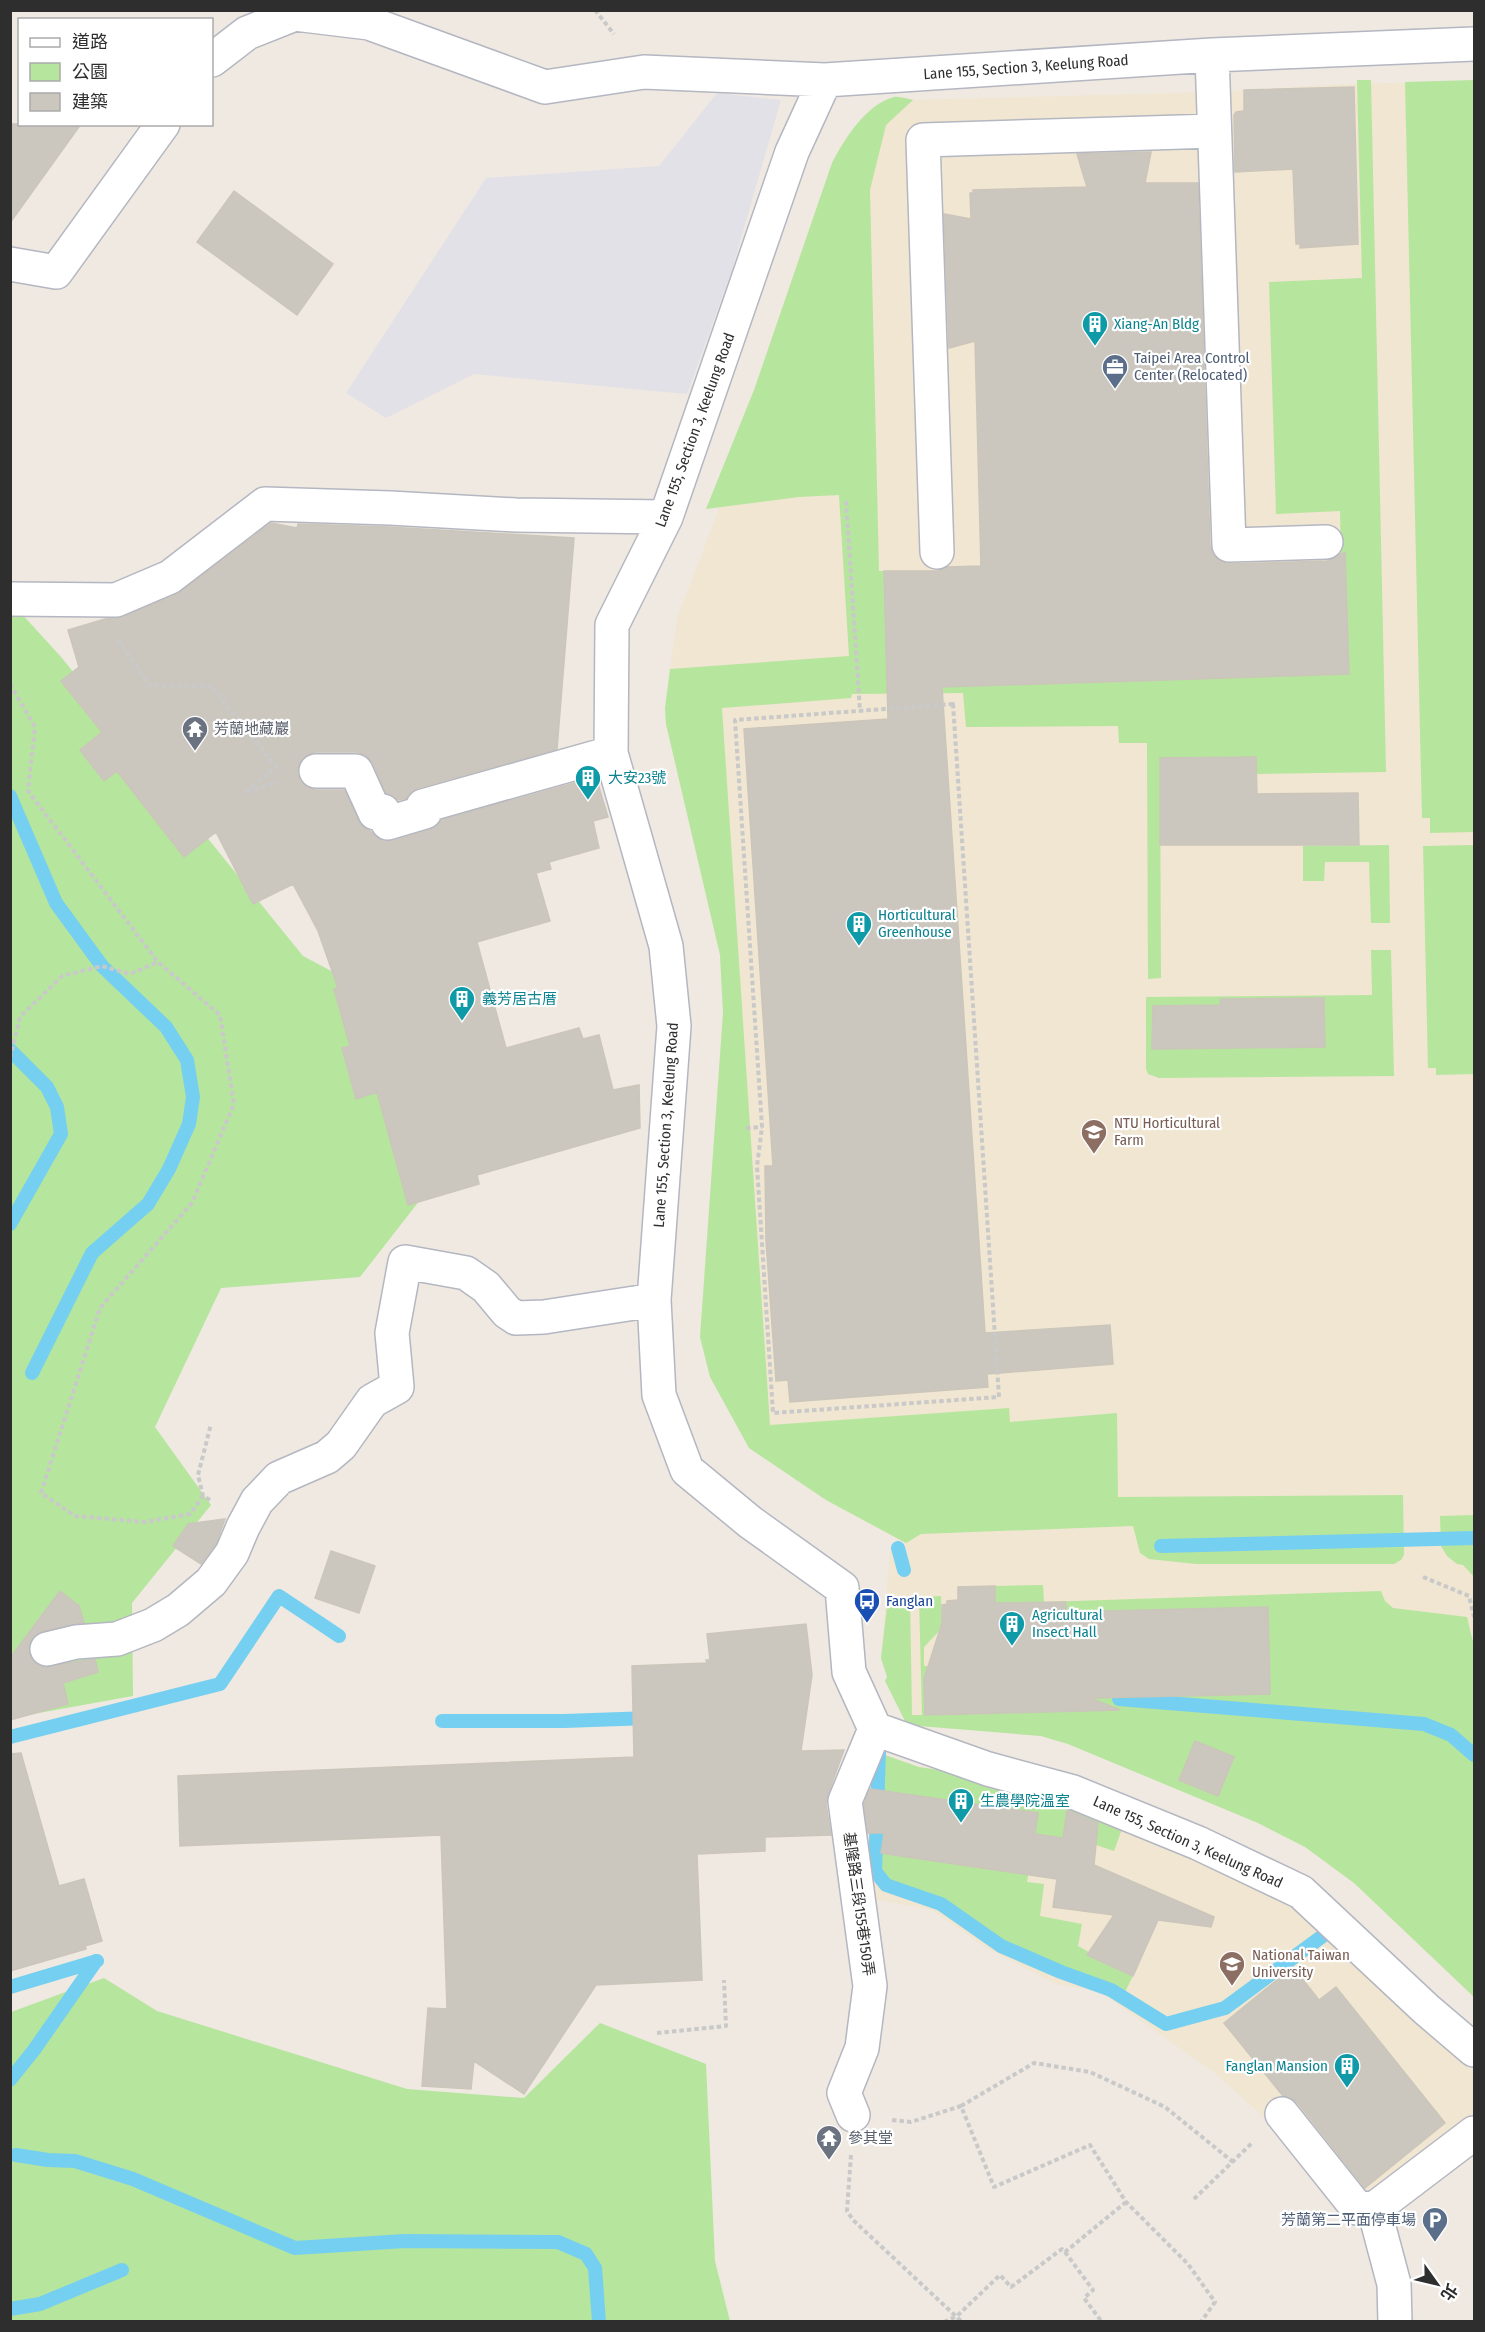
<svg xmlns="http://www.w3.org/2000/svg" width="1485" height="2332" viewBox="0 0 1485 2332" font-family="'Fira Sans Condensed','Noto Sans TC',sans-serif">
	<rect width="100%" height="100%" fill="#efe9e1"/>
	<path fill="#e3e1e8" d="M717,93l64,7 -50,173 -44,121 -213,-20 -88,44 -40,-25 140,-215 173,-12z"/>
	<path fill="#f0e6d1" d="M1441,82l33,1v1914l-120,-114 -49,-36 -46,-24 -191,-79 -27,-8 -134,-11 -22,-44 2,-4 -6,-19 9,-106 15,-9 -79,-43 -77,-52 -39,-71 -10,-40 23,-324 -3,-58 -54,-231 -1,-16 12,-90 43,-111 -14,2 48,-119 78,-227 11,-20 17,-23 21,-16 15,-7 17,3 300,-8 135,-8z
		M874,1751l45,16 47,7 135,43 149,63 39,23 36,26 149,143v48l-121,102 -75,-92 -62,-56 -117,-83 -43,-7 -68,-35 -56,-39 -59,-11 -12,-88z"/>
	<path fill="#b6e59e" d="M1357,80h14l15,692 -129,2 -1,-17 -96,1 1,220 -13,1 -1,-236h-28l-1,-17 -152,1 -3,-34 -111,1 -1,4 -129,10 48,717 239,-17 1,14 107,-9 1,84 285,-2 1,60 -3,5 -7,4h-198l-47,-5 -9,-6 -7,-27 -212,8 -15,9 -80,-43 -77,-52 -39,-71 -10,-40 23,-324 -3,-58 -54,-231 -1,-16 5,-39 179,-13 -10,-161 -40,2 -93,12 48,-119 78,-227c12,-23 34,-59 62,-66 6,-1 13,2 19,3l-27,25 -16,65 9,381h5l3,116 59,-2v2l403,-13 -4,-120h-4l-1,-43 -64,3 -7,-232 93,-4z
		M1474,80v752l-44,1v-15h-8l-17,-736z
		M10,601l52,57 241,298 79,42 38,202 -60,77 -139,11 -66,139 56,78 -79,98 1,93 -122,22z
		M1389,845l1,78h-19l-2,-61h-44l-1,19h-21v-35z
		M1474,845v229l-38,1v-7h-8l-5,-222z
		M1371,950h20l3,126 -235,2 -11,-4 -2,-5v-72l226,-2z
		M1474,1515v62l-11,-12 -6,-1 -10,-8 -6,-10 -1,-30z
		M1043,1585l1,17 337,-11 4,10 8,7 74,9 7,29v351l-120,-114 -49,-36 -47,-24 -190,-79 -27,-8 -134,-11 -22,-44 2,-4 -6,-19 7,-60 22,-1 2,118h10l-3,-118 22,-1 1,32 -18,19v19h15l56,-80z
		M882,1754l37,13 47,7 39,10 118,42 -9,25 -18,-6v-3l-61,-7 -8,47 17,2 -4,32 42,8 -4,22 11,6 -2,3 46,21 -9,18 -14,-8 -46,-16 -61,-27 -62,-43 -52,-17 -11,-13z
		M104,1978l53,33 250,78 117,9 76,-75 106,41 9,197 15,60h-719v-309z"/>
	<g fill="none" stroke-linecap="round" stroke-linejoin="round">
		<path stroke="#75cff0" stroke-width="14" d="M10,796l46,107 46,63 64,61 21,33 6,37 -4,27 -20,45 -21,35 -56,49 -60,120
			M10,1050l37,37 10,20 4,27 -51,90
			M1161,1546l313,-8
			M898,1548l6,22
			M1119,1699l305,25 27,11 23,20
			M442,1721h122l86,-3
			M10,1737l210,-53 59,-88 60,40
			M879,1752l-4,119 11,14 55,19 60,42 60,26 50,18 55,34 59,-16 103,-76
			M10,1987l87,-26
			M10,2080l24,-30 62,-89
			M16,2155l32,5 27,1 58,18 162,69 110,-7 153,1 28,12 9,14 4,54
			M10,2309l30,-5 82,-34"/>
	</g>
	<path fill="#cbc7bf" stroke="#cbc5ba" stroke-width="1.5" d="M1354,87l4,157 -58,4v-4h-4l-3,-75 -58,3 -1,-57 2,-3 8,-1v-21z
		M10,124h71l-71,99z
		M1151,152l-6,31h53l12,363 3,8 7,7 10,3 97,-3 8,-3 5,-4 5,-1 4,121 -407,13 43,646 125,-8 3,39 -126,10 1,13 -198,15 -2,-22 -12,1 -10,-141 -1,-74h8l-29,-437 144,-10 -4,-148h54l10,-4 33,-1 -6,-225 -26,7 -5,-134 27,5 -1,-26h3v-3l114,-3 -10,-33z
		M234,191l99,73 -36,51 -100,-73z
		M271,523l26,5 1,-4 91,3 185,11 -17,211 -139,39 -8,5 -3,5 -9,2 -12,-7 -13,-30 -7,-8 -9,-3h-41l-9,3 -7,7 -3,10 3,9 7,6 9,3h28l19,37 22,14h8l37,-11 8,-5 3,-5 155,-43 12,40 -15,4 6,27 -50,14 2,7 -15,4 14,48 -73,21 29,106 73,-20 4,11 16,-4 14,55 26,-5 1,43 -163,47 2,9 -71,21 -31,-113 -21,7 -14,-51 8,-2 -16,-57 4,-1 -20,-57 -25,-47 -40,20 -37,-72 -32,25 -67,-86 -13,10 -24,-31 22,-18 -41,-51 18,-14 -11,-37 37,-11 18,-2 54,-23z
		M1256,757l1,37 101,-1 1,52h-199v-87z
		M1324,998l1,49 -173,2 1,-43 68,-1 -1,-6z
		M225,1519l-9,25 -15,20 -28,-18 15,-22z
		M331,1551l44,15 -16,47 -44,-15z
		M995,1586v17l71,-1v10l202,-5 2,87 -180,4 30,12 -195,5 -1,-36 18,-56v-18l5,-1v-3l11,-1v-13z
		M60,1591l19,15 5,17 -41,8 -8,4 -6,9v10l5,8 8,5 53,-8 3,13 -35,11 5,21 -58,16v-62z
		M806,1624l6,51 -11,76 43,-1 -16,44 -2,10 5,31 -66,2v14l-68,3 5,126 -106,5 -72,109 -50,-33 -3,28 -49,-3 6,-78 19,1 -6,-174 -261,11 -2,-70 456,-19 -2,-91 75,-3 -1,-3h4l-3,-26z
		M1195,1741l39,16 -16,39 -39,-16z
		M21,1753l38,133 25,-7 18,62 -17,5 1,3 -76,22v-217z
		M870,1789l168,24 -3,21 28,4 4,-28 31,13 -4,42 120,52 -3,10 -53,-7 -25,56 -46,-21 27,-40 -61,-8 4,-28 -176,-26 3,-20h-16l-4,-29z
		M1293,1967l26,33 17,-13 109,136 -80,65 -68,-86 -8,-5 -6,-1 -59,-73z"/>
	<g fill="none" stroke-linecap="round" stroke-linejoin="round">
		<g stroke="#b4b7c1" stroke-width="36">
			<path id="minor" d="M1212,55l17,490 97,-3
				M212,60l35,-27 48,-19 74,9 176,64 99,-15 181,8 387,-25 262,-11
				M825,80l-33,72 -126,365 -54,108 -1,128 55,193 8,80 -20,274 5,95 28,75 63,52 92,66 7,84 26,57 113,40 85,23 125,51 103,49 125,117 48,41
				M10,264l46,8 107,-148
				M937,552l-14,-412 291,-9
				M10,599l106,1 54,-23 95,-73 125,4 126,7 150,2
				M316,771h40l19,42 8,-2 5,12 37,-11 -2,-6 188,-53
				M47,1649l29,-7 41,-3 36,-14 25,-15 33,-28 21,-29 11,-26 14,-26 22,-23 48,-21 14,-12 31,-44 25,-14 -5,-54 13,-71 61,11 20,14 21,25 9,6 28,-1 110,-17
				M1282,2114l75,94 17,1 100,-76
				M853,2115l-9,-22 18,-45 8,-62 -25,-185 30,-72
				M1374,2209l20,75 1,38"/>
		</g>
		<path stroke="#c9c9c9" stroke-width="4" stroke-dasharray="4.5 3" stroke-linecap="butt" d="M595,10l19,24
			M846,501l14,210
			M118,640l31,45 62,1 65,81 -32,26
			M10,684l25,43 -7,64 130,171 62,53 14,89 -42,99 -92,105 -59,185 34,23 70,6 45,-8 13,-18
			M953,704l46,693 -226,16 -16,-247 5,-39 -27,-407z
			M247,792l31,-10
			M10,1058l10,-41 42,-41 40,-10 28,8 28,-12
			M746,1128l16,-1
			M210,1500l-7,-4 -5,-21 13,-51
			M1423,1577l46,19 5,21
			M657,2033l69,-7 -2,-46
			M961,2106l73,-43 56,9 75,35 68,55
			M892,2120l19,2 50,-16 33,81 96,-42 36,57 62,62 27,38 -14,20
			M851,2155l-4,56 6,9 109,102
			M1194,2199l59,-57
			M1065,2252l28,38 -9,8 18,24
			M944,2322l13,-6 43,-41 11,12 51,-38 3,3 61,-50"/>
		<use href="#minor" stroke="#fff" stroke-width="33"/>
	</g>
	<defs>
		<g id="building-pin" transform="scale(1.35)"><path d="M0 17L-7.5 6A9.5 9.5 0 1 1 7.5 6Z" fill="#0f9aa8" stroke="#fff"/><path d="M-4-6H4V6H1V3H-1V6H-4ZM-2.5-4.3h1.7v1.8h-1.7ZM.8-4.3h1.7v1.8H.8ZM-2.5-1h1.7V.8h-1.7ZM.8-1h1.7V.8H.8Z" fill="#fff"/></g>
		<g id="office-pin" transform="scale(1.35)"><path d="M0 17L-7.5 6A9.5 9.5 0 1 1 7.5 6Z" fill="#5c6f8a" stroke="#fff"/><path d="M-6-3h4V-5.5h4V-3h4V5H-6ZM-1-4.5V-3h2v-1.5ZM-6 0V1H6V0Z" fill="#fff"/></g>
		<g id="temple-pin" transform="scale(1.35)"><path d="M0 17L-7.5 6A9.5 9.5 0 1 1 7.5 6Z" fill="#6b7280" stroke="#fff"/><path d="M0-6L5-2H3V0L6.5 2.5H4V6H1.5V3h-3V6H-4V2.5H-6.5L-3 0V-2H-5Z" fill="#fff"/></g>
		<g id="university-pin" transform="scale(1.35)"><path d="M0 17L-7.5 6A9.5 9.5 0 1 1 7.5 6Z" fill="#8d6e63" stroke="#fff"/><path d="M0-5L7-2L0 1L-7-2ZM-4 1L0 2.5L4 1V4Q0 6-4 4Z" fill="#fff"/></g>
		<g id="bus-pin" transform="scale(1.35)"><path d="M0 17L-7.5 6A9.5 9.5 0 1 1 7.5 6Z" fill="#1a4fb4" stroke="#fff"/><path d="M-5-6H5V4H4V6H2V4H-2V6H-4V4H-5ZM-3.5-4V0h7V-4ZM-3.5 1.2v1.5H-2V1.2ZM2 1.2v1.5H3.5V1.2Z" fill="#fff"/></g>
		<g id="parking-pin" transform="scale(1.35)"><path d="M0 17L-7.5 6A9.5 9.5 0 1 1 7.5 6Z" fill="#5c6f8a" stroke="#fff"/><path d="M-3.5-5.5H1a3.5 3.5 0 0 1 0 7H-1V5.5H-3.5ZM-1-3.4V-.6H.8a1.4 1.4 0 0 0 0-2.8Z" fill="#fff"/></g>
	</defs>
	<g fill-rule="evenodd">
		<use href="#building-pin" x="1095" y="324"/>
		<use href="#office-pin" x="1115" y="367"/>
		<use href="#temple-pin" x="195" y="729"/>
		<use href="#building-pin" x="588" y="778"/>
		<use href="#building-pin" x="859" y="924"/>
		<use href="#building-pin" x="462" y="999"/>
		<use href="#university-pin" x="1094" y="1132"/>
		<use href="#bus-pin" x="867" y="1601"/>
		<use href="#building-pin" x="1012" y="1624"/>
		<use href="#building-pin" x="961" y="1801"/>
		<use href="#university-pin" x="1232" y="1964"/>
		<use href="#building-pin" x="1347" y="2066"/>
		<use href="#temple-pin" x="829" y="2138"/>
		<use href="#parking-pin" x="1435" y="2220"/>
	</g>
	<g text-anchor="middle" stroke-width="4.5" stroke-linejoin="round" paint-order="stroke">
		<g font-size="15" fill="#2e2e2e" stroke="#fff">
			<text transform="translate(1026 67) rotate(-4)" y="5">Lane 155, Section 3, Keelung Road</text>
			<text transform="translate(695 430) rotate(-70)" y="5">Lane 155, Section 3, Keelung Road</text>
			<text transform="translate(666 1125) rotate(-86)" y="5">Lane 155, Section 3, Keelung Road</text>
			<text transform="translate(1188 1842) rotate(24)" y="5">Lane 155, Section 3, Keelung Road</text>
			<text transform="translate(859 1904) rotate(82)" y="5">基隆路三段155巷150弄</text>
		</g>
		<g font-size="15" fill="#0d838f" stroke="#fff" text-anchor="start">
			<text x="1114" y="329">Xiang-An Bldg</text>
			<text x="608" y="783">大安23號</text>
			<text x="878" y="920">Horticultural<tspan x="878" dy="17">Greenhouse</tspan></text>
			<text x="482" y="1004">義芳居古厝</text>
			<text x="1032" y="1620">Agricultural<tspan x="1032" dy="17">Insect Hall</tspan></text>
			<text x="980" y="1806">生農學院溫室</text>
			<text x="1328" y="2071" text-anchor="end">Fanglan Mansion</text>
		</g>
		<g font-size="15" fill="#4e5e75" stroke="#fff" text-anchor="start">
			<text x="1134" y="363">Taipei Area Control<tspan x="1134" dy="17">Center (Relocated)</tspan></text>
			<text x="1416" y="2225" text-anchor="end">芳蘭第二平面停車場</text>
		</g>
		<g font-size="15" fill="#5b616d" stroke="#fff" text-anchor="start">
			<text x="214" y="734">芳蘭地藏巖</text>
			<text x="848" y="2143">參其堂</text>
		</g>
		<g font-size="15" fill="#785e54" stroke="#fff" text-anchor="start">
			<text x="1114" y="1128">NTU Horticultural<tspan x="1114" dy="17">Farm</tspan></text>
			<text x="1252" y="1960">National Taiwan<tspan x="1252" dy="17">University</tspan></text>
		</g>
		<g font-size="15" fill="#164399" stroke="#fff" text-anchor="start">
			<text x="886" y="1606">Fanglan</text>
		</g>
	</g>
	<rect width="1485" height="2332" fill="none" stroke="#2e2e2e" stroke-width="24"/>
	<rect x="18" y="18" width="195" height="108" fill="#ffffff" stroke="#ababab" stroke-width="1.5"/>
	<rect x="30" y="38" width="30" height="9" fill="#ffffff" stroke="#ababab" stroke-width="1.5"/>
	<text x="72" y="48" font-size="18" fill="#2e2e2e">道路</text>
	<rect x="30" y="63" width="30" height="18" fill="#b6e59e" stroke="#ababab" stroke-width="1.5"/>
	<text x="72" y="78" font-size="18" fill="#2e2e2e">公園</text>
	<rect x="30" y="93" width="30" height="18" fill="#cbc7bf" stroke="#ababab" stroke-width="1.5"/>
	<text x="72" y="108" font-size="18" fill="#2e2e2e">建築</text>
	<g transform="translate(1437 2284) rotate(124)" stroke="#ffffff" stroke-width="4.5" paint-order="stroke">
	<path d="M0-4.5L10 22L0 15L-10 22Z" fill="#2e2e2e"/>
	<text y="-9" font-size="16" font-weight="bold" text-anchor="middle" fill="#2e2e2e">北</text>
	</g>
</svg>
